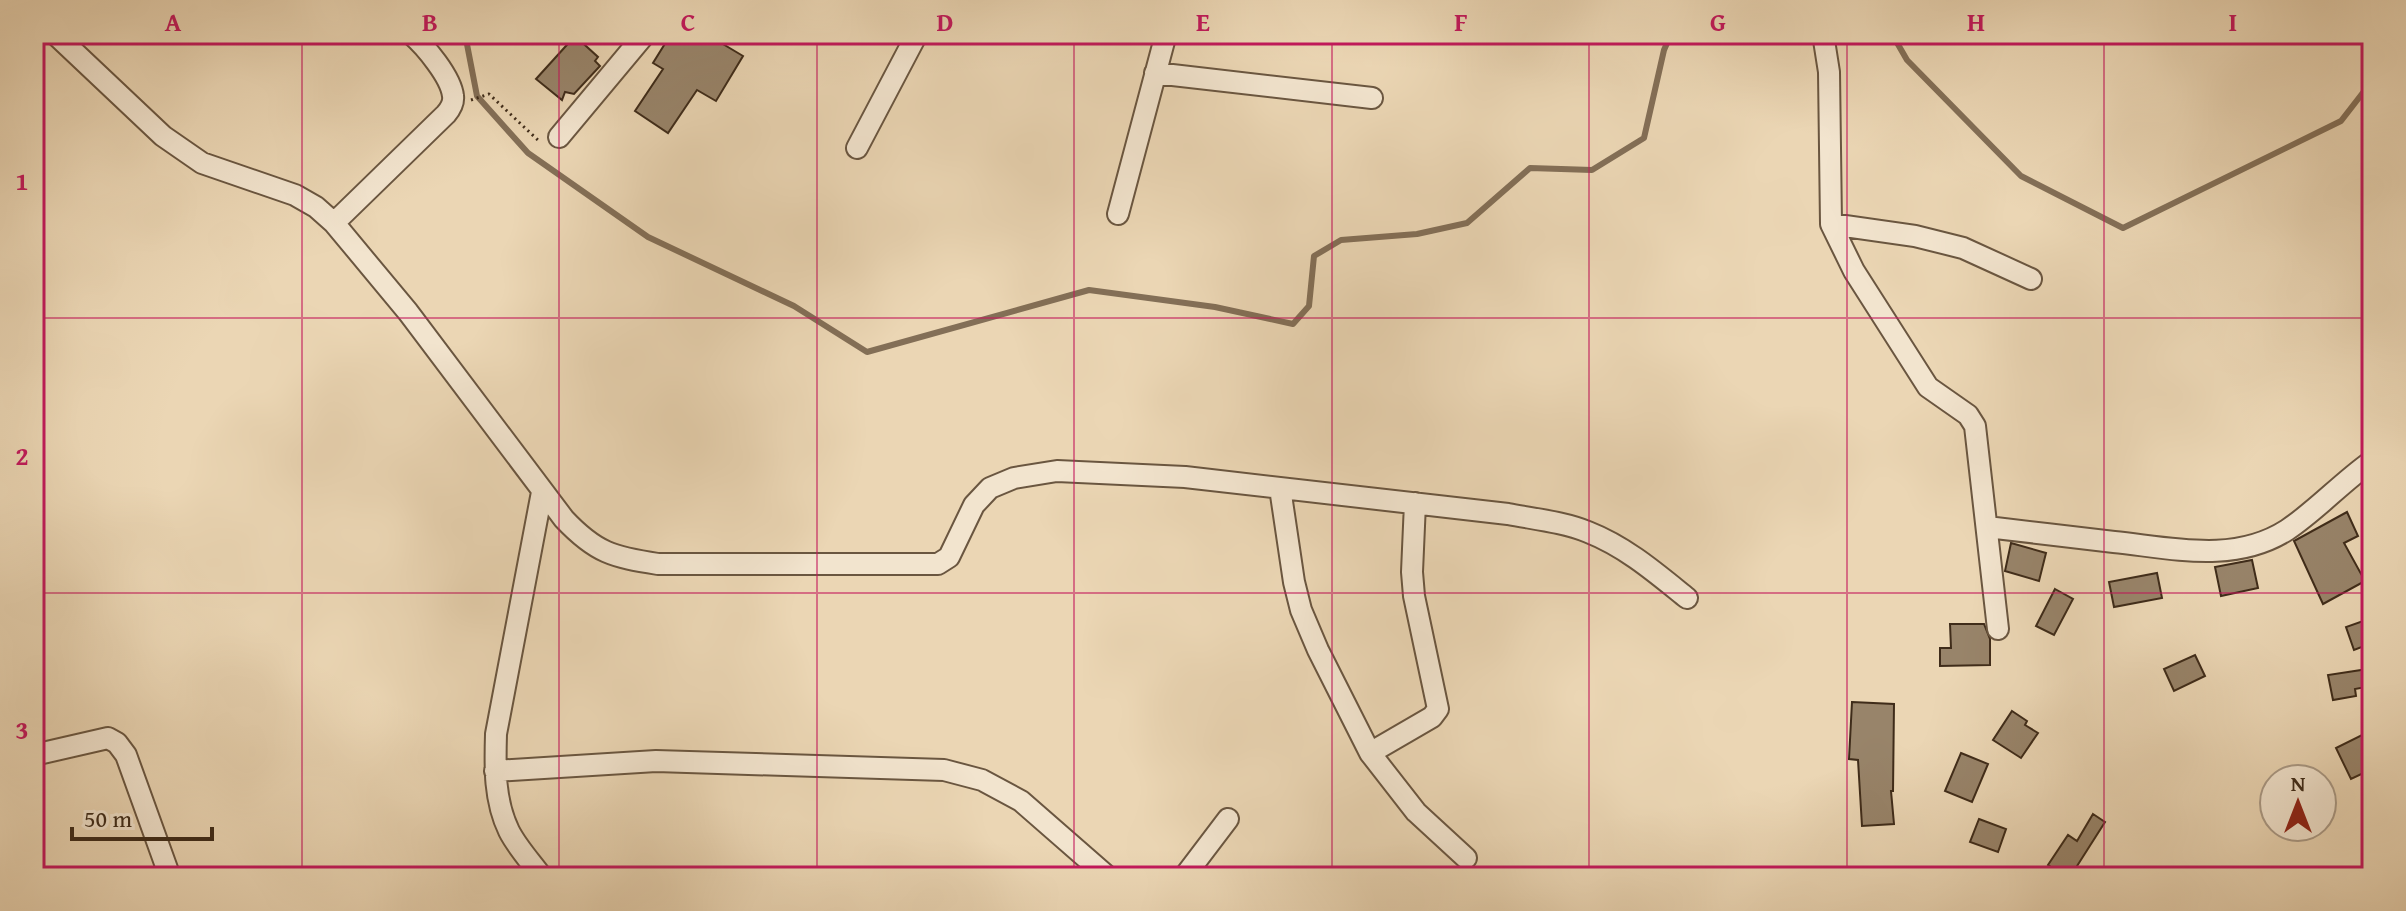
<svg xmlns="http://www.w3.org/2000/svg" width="2406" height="911" viewBox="0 0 2406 911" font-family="'Gentium Book Plus',serif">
	<rect width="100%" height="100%" fill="#ebd6b4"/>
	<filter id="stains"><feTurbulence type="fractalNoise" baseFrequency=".0025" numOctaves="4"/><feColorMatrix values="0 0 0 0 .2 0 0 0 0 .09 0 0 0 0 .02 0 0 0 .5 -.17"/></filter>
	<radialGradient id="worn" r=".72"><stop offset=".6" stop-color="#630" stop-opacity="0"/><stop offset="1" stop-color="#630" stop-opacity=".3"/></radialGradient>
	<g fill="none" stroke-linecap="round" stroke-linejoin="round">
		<path stroke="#836f57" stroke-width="6" d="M465,34l12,62 51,57 120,84 146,69 73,46 222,-62 126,17 78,17 16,-18 5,-50 27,-16 76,-6 50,-11 63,-55 62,2 52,-32 20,-88 7,-16
			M1892,34l15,26 114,116 102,52 218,-107 31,-40"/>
	</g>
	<path fill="#98846a" stroke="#3f2c1a" stroke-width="2" d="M671,34h35l37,22 -27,45 -19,-11 -29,43 -33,-22 28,-42 -10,-6z
		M575,36l23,21 -3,4 5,5 -26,28 -9,-2 -3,8 -26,-21z
		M2347,512l11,24 -14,7 21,38 -42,23 -29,-63z
		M2011,543l35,10 -7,28 -34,-10z
		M2252,560l6,28 -37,8 -6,-29z
		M2157,573l5,25 -48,9 -5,-25z
		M2055,589l18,10 -19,36 -18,-9z
		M2366,620l6,16v7l-18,7 -8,-23z
		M1950,624h34l6,15v26l-50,1v-18h11z
		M2195,655l10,21 -31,15 -10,-22z
		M2368,669l3,17 -16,3 1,7 -23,4 -5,-25z
		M1852,702l42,2 -1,87h-2l3,33 -32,2 -4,-66 -9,-1z
		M2012,711l15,10 -2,4 13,8 -17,25 -28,-18z
		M2364,734l7,14 -4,2 5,11v8l-21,10 -15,-31z
		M1961,753l27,11 -16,38 -27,-11z
		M2093,814l12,8 -35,55h-3l-19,-12 20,-30 9,6z
		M1979,819l27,10 -8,23 -28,-10z"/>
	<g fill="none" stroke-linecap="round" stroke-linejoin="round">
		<g stroke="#6a5640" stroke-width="24">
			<path id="street" d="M55,34l108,102 39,27 93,32 21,12 18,16 74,89 156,207c32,34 49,38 94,45h280l11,-7 25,-52 16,-17 24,-10 43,-7 128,6 323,37c26,5 56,8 80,18 38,15 68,41 99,66
				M1823,34l6,38 2,152 23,47 74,116 40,28 7,11 23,203
				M1155,73l217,25
				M559,137l86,-103
				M857,148l60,-114
				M1118,214l48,-180
				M334,223l112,-109c5,-6 8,-11 7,-18 -2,-19 -28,-50 -42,-62
				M1831,224l84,12 48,12 68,31
				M1280,488l14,94 7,28 17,40 52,103 46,59 50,46
				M1987,527c42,5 85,10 127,15 58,6 120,22 173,-12 30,-20 55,-48 85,-69
				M1370,753l62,-36 6,-8 -24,-113 -2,-24 3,-69
				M34,755l74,-17 9,5 9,12 44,122
				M495,771l161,-10 288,9 38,10 39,21 87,76
				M542,877c-11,-15 -25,-30 -33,-46 -15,-31 -14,-64 -13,-97l46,-242
				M1184,877l44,-58"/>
		</g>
		<path stroke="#3f2c1a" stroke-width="3" stroke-dasharray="2 4" stroke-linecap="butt" d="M471,100l18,-6 51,48"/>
		<use href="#street" stroke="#f2e4ce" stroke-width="20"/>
	</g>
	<path fill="none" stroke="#c2185b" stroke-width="2" stroke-opacity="0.55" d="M302,34v843M559,34v843M817,34v843M1074,34v843M1332,34v843M1589,34v843M1847,34v843M2104,34v843M34,318h2338M34,593h2338"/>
	<rect width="2406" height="911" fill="none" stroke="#ebd6b4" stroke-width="88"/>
	<g transform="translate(2298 803)"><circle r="38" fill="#f2e4ce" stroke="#aa9a86" stroke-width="2"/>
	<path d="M0-6L14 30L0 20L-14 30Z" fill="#8f2418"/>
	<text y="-12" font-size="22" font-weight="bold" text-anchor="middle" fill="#3f2c1a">N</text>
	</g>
	<path d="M72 827v12h140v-12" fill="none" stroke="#3f2c1a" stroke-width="4"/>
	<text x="84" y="827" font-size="24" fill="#3f2c1a" stroke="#f2e4ce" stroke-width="6" paint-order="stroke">50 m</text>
	<rect x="44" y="44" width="2318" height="823" fill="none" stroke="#c2185b" stroke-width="3"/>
	<g font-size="26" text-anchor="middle" font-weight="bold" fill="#c2185b">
		<text x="173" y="31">A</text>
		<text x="430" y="31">B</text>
		<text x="688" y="31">C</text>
		<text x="945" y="31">D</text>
		<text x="1203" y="31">E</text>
		<text x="1461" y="31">F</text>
		<text x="1718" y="31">G</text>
		<text x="1976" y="31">H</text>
		<text x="2233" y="31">I</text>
		<text x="22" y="190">1</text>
		<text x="22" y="465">2</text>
		<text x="22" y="739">3</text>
	</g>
	<rect width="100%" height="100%" filter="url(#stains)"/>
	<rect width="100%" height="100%" fill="url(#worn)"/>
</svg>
